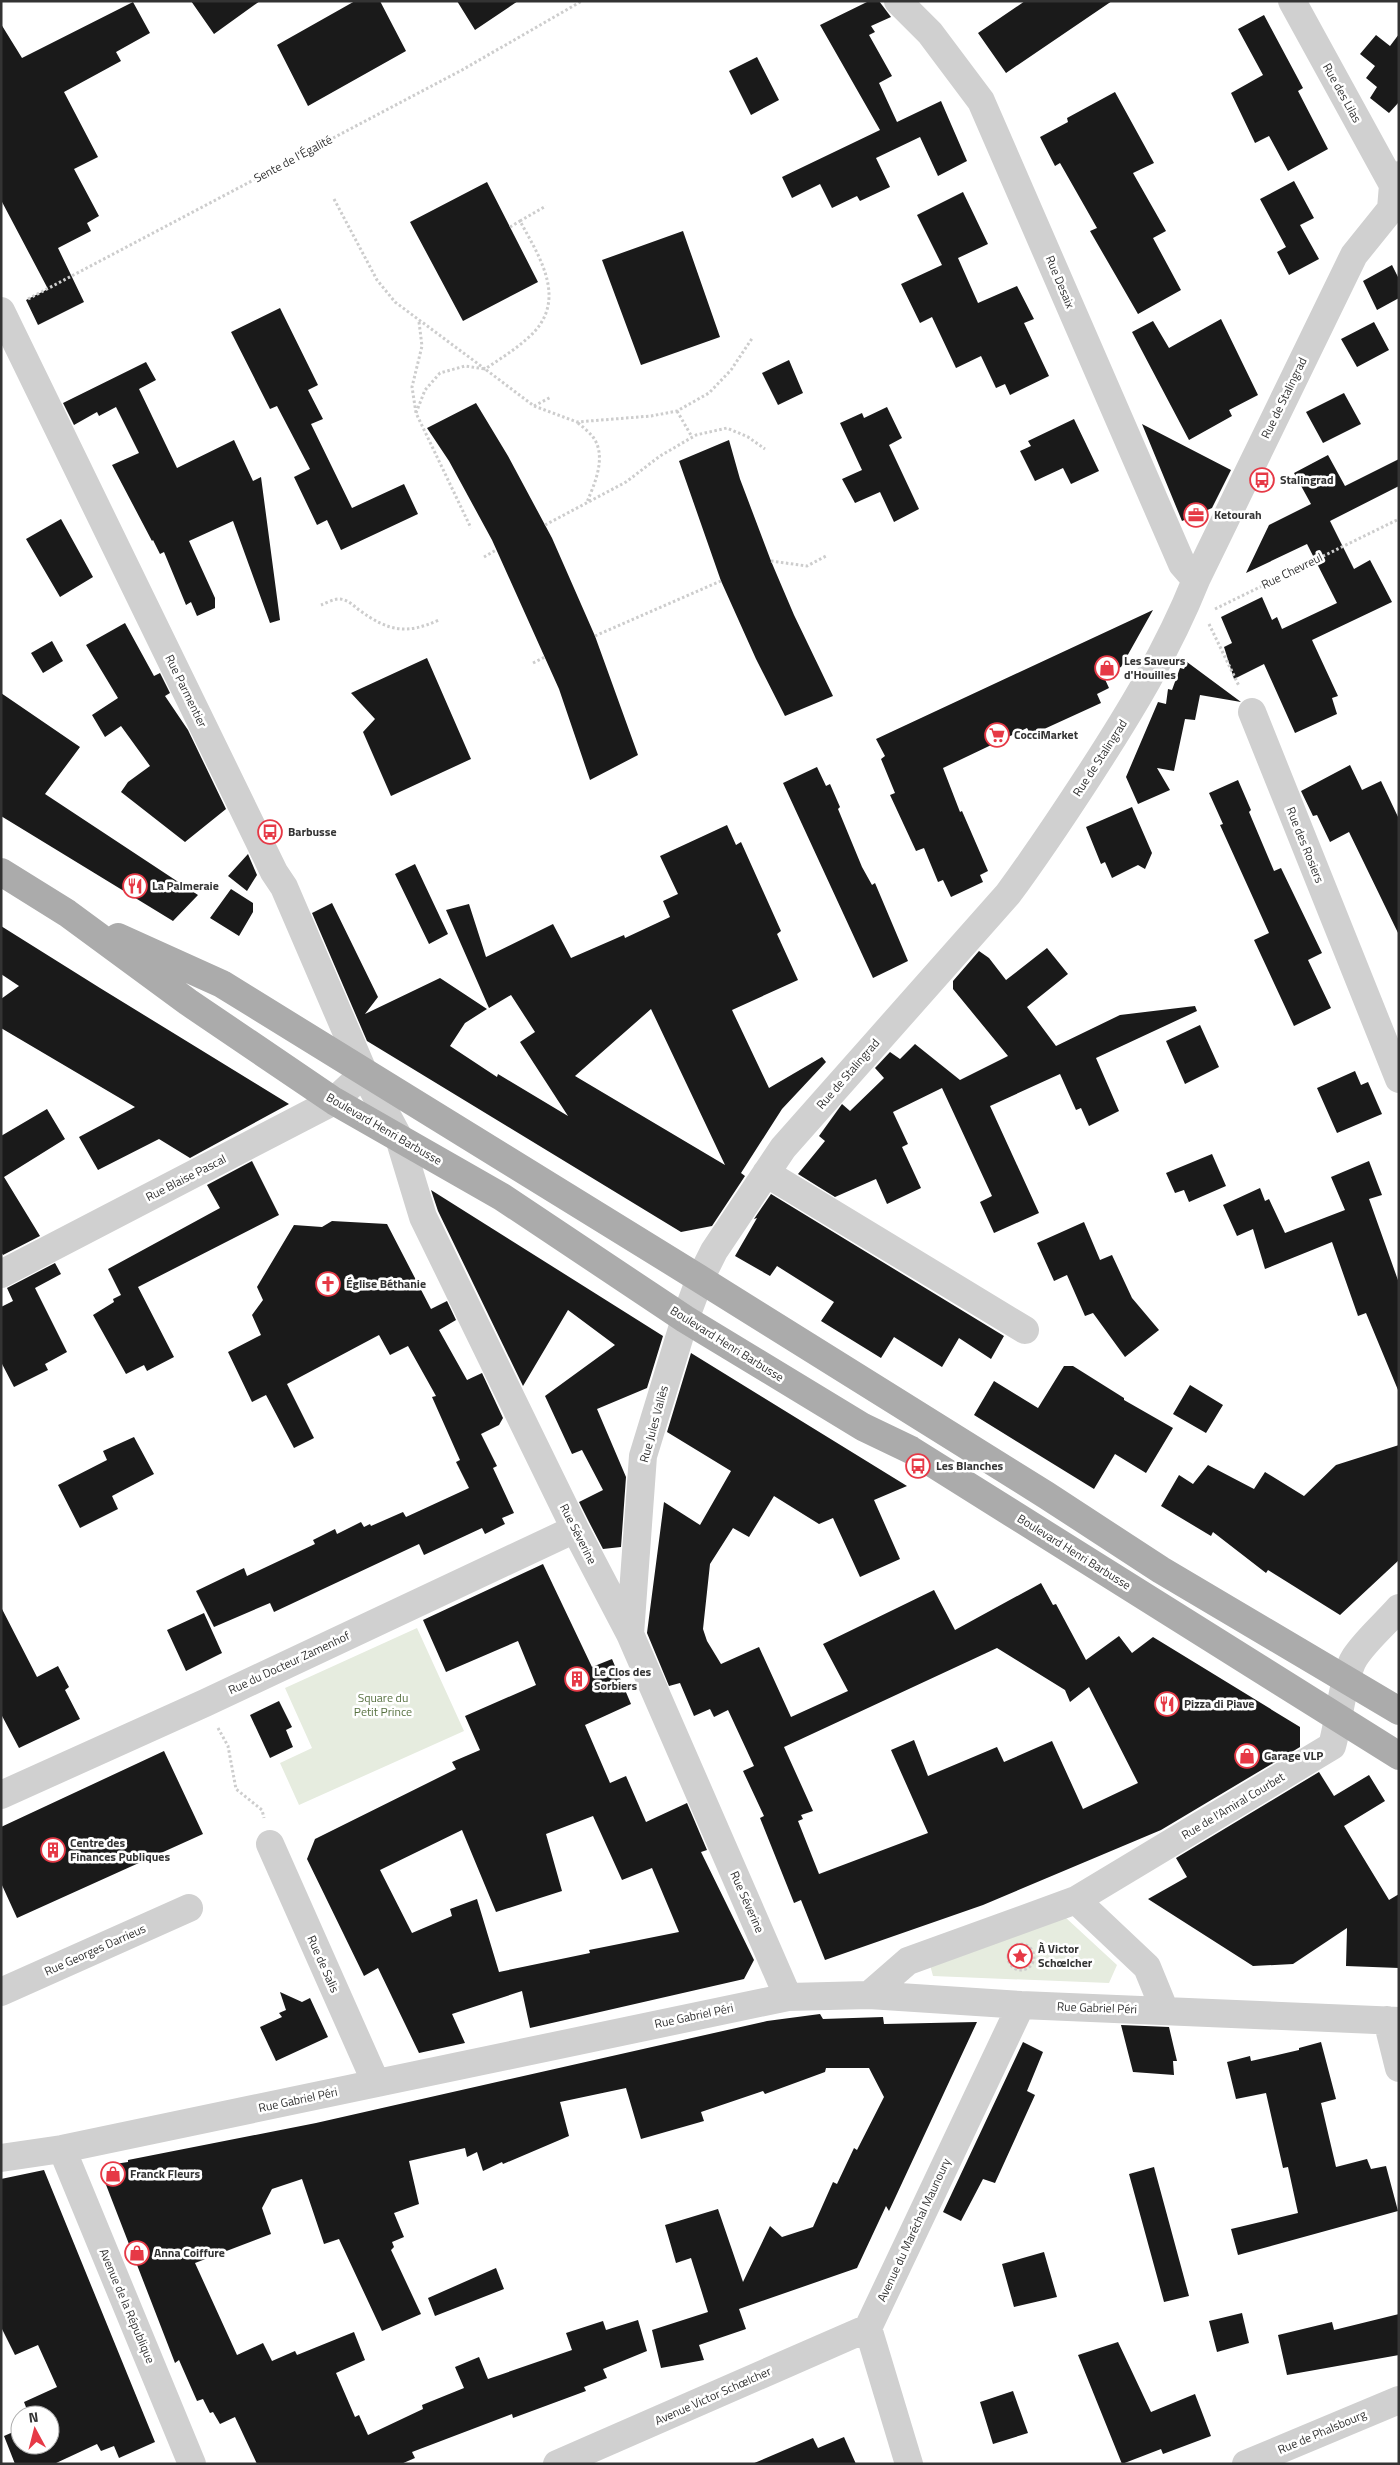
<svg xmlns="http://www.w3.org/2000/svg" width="1400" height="2465" viewBox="0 0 1400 2465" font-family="'Titillium Web',sans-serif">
	<rect width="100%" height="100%" fill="#fff"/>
	<path fill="#e6ecdf" d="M417,1628l47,103 -165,74 -19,-42 32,-15 -27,-60z
		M1065,1917l52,48 -8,18 -176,-7 -3,-11z"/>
	<path fill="#1a1a1a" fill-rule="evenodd" d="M191,1h69l-46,33z
		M355,1h25l26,50 -98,55 -31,-61z
		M457,1h61l-43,29z
		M869,1h10l12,16 -20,9 4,6 -6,3 23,41 -13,7 18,39 44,-21 26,60 -29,15 -18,-39 -44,21 14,29 -30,14 -3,-5 -25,12 -12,-24 -28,14 -10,-21 98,-47 -60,-105z
		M1025,1h87l-106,72 -28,-40z
		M133,2l17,31 -34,19 5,9 -57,31 34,65 -24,12 25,47 -12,7 4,8 -33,17 26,54 -46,23 -12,-25 22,-11 -47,-89v-176l21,34z
		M1264,15l39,73 -5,3 30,58 -40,22 -19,-35 -14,7 -24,-50 32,-18 -25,-46z
		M1399,34v68l-10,11 -19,-15 7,-11 -11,-9 9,-12 -15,-12 16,-19 14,11z
		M757,57l22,43 -28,15 -22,-44z
		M1115,92l39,71 -21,10 33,58 -13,7 28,52 -43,24 -48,-83 7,-3 -37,-65 -5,3 -15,-29 28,-15 -1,-4z
		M1294,181l20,37 -14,7 19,34 -30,16 -12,-23 9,-5 -26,-48z
		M487,182l51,100 -75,39 -53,-99z
		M963,192l25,52 -30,14 20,45 39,-17 17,33 -10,4 25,53 -39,19 -5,-11 -9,4 -15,-32 -25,12 -24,-51 -12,6 -19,-39 41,-19 -25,-50z
		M683,231l37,106 -79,28 -39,-105z
		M1392,265l7,14v19l-22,12 -14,-29z
		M280,308l38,77 -10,5 15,29 -12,5 41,84 52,-24 14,30 -77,36 -14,-30 -10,5 -23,-48 16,-8 -33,-63 -7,3 -39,-77z
		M1221,319l37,76 -29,15 3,6 -43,24 -57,-108 21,-11 16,27z
		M1374,322l15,28 -32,17 -16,-28z
		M789,360l14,33 -25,12 -16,-32z
		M146,362l10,18 -17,9 38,79 57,-28 19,41 8,-4 19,143 -10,3 -37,-102 -44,20 26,57v10l-18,8 -6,-14 -5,3 -22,-53 -4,2 -7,-14 -1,1 -40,-76 27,-12 -23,-46 -17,9 -2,-4 -23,13 -11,-22z
		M1344,393l17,31 -38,19 -17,-31z
		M476,403l32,53 44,82 43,98 43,119 -48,25 -31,-91 -67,-149 -43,-79 -22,-33z
		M887,407l15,31 -13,7 30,64 -25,13 -14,-30 -25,11 -13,-24 20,-9 -22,-47 22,-10 2,5z
		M1074,419l25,52 -28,13 -8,-16 -28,13 -15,-30 11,-5 -3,-5z
		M1142,424l89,46 -19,38 -30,13z
		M729,440l11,39 31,82 23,54 39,81 -48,20 -29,-57 -35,-78 -42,-120z
		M1328,455l17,31 54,-27v27l-69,35 24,48 16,-9 22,42 -80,38 26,56 -6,2 5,16 -42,19 -31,-69 -30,15 -10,-32 8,-4 -11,-26 41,-20 10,23 5,-3 5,12 55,-26 -30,-59 -61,29 23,-48 42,-21 -17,-31z
		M61,519l32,58 -33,20 -34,-58z
		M1153,610l-32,57 -18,8 6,13 -12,6 4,9 -70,32 -4,-7 -84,40 17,44 2,-1 26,60 -8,4 3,7 -32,15 -8,-17 -5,2 -14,-34 -8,3 -26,-56 5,-2 -14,-34 4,-3 -9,-17z
		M125,623l29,53 6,-3 10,20 -5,3 23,34 38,79 -41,33 -64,-50 7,-10 22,-16 -29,-40 -16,11 -13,-22 26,-17 -32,-53z
		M52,641l11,20 -20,12 -12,-20z
		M427,658l44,101 -80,37 -28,-64 12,-13 -24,-26z
		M1187,662l54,40 -41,-7 -5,25 -10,-1 -11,52 -17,-3 13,22 -32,14 -12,-27 32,-75 8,2 2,-15 4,1 8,-22 4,1z
		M1,693l79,54 -35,47 153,101 -25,26 -172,-105z
		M1350,765l12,25 19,-9 18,38v116l-50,-103 -19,10 -13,-27 -4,1 -12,-25z
		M817,767l9,19 4,-2 10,23 -2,2 24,58 10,18 3,-2 33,78 -35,17 -90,-195z
		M1238,780l13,30 -2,2 25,59 7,-3 41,85 -14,7 23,48 -37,18 -40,-86 15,-7 -49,-108 3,-1 -14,-31z
		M1132,807l20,46 -7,16 -7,-4 -26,13 -7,-16 -4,2 -15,-37z
		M727,825l9,20 5,-3 40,89 -4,3 21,46 -66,30 37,78 53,-31 4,5 -44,47 -41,64 4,3 -33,50 -31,6 -314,-191 -55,-128 20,-10 46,94 -13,17 75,-36 47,31 -22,14 -15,23 47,31 1,-3 70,42 -48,-74 15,-10 -24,-37 -22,13 -43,-98 23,-6 17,53 67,-33 18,34 53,-23 1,3 45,-21 -7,-16 15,-7 -18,-38zM651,1009l74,156 -150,-89z
		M248,854l9,21 -10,16 -19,-15z
		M415,864l33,70 -19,10 -34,-70z
		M231,889l22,14v9l-14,24 -29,-18z
		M1,926l99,62 189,116 -99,54 -31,-19 -61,31 -19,-33 56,-30 -134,-79v-29l18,-13 -18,-12z
		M1047,948l21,26 -41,33 29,39 64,-31 75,-9 2,5 -101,47 23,53 -30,15 -8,-18 -5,2 -16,-36 -70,32 49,107 -45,20 -14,-31 12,-6 -50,-108 -49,24 15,32 -6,3 19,41 -34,16 -11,-25 -41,18 -37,-23 27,-33 -6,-5 23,-32 8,7 34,-33 -9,-10 15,-16 10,7 15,-15 45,36 48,-24 -55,-67v-8l26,-30 10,7 17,22z
		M1200,1025l19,42 -34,17 -19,-43z
		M1355,1071l6,14 7,-3 14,32 -45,19 -20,-45z
		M47,1109l18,30 -61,38 36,59 -37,19 -2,-3v-116z
		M1212,1154l14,32 -37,16 -5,-12 -9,3 -9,-20z
		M252,1161l27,54 -141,72 36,70 -27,14 -3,-6 -18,9 -33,-59 21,-13 -1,-3 8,-4 -13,-26 112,-61 -13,-23z
		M1369,1161l13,34 -13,4 30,84 -1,107 -32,-77 -8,3 -26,-74 -67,27 -12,-40 -16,7 -14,-31 37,-17 5,13 4,-2 16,34 60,-23 -14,-33z
		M431,1190l232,146 -16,52 -50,21 29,68 -5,70 -18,2 -14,-27 -10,-20 24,-12 -21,-40 -10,4 -27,-58 70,-51 -47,-35 -45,76 -85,-175z
		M771,1194l233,142 -13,23 -32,-21 -17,29 -48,-30 -13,21 -60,-37 13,-19 -57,-36 -7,10 -35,-20 22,-38 -3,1z
		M332,1221l55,3 44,85 16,-8 9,19 -17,10 28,50 15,-7 21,45 -4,7 -18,9 16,32 -4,2 21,45 -12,5 3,6 -20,10 -3,-6 -58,27 -5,-11 -145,68 -4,-9 -56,24 -18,-36 48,-23 3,8 68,-32 -2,-4 22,-11 2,5 24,-12 3,5 6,-3 1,2 32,-14 3,5 63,-29 -13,-26 4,-2 -28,-63 4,-1 -28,-50 -18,9 -11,-20 -92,49 27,54 -20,10 -28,-53 -14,7 -24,-50 33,-17 -9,-20 11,-15 -6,-13 37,-62 28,2z
		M1084,1222l16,38 12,-5 20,43 27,32 -34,27 -32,-44 -8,3 -18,-41 -13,6 -17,-38z
		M55,1263l6,11 -26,14 32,64 -22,12 3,6 -34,17 -13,-25v-55l12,-6 -6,-13z
		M691,1353l216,133 -33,14 26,59 -40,18 -27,-59 -14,6 -45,-28 -25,41 -16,-9 -23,36 -7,65 4,12 14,23 38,-17 32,70 57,-26 -25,-47 111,-54 21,40 86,-47 12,22 3,-1 30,56 33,-24 13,17 21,-16 147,90v20l-139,83 -178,75 -158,55 -24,-60 -7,3 -34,-85 4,-2 -21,-45 11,-5 -26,-56 -14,7 -4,-8 -16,7 -14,-33 -11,3 -22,-53 17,-131 36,23 31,-54 -64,-39zM997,1648l68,42 5,12 19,-15 49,96 -55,26 -31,-68 -48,21 -7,-15 -69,29 -14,-36 -23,10 37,83 -109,41 -21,-53 5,-2 -2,-4 12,-4 -29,-64z
		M1064,1366h9l51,32v2l49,28 -27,45 -31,-19 -21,35 -120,-74 20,-34 44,27z
		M1190,1385l33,20 -17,28 -33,-19z
		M134,1437l20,37 -42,22 6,13 -38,19 -22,-43 49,-25 -4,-9z
		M1399,1445v115l-59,55 -72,-45 -2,3 -53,-41 -2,4 -50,-30 18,-31 14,9 15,-19 46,24 11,-17 39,24 32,-31z
		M543,1564l49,103 20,-8 19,45 -46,21 25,58 16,-7 20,46 41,-19 20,47 -6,2 53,108 -10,19 -214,49 -8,-37 -70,23 13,29 -46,10 -41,-85 -14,8 -57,-117 8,-20 141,-70 -4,-7 28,-12 -15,-34 71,-31 -18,-44 -72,31 -23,-52zM593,1816l29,64 30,-12 27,64 -90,18 1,3 -91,19 -22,-73 -27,10 2,7 -40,17 -32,-63 82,-40 34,82 66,-21 -16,-57z
		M1,1607l36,70 21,-11 11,21 -4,3 15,29 -61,29 -18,-34z
		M204,1613l18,40 -36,18 -19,-41z
		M279,1701l13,26 -6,3 7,17 -23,11 -20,-43z
		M164,1751l39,83 -186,84 -16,-35v-56z
		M1319,1772l15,24 35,-21 16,26 -41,25 45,74 10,-6v74l-53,-2 1,-38 -54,36 -40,2 -105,-67 39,-22 -11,-19z
		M280,1992l22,10 8,-4 18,39 -52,24 -16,-34 22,-10 -3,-4 7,-3z
		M820,2014l3,5 60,-2 1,7 93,-2 -88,189 -3,-5 -29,62 -118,41 7,20 -47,16 5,15 -43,8 -9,-38 56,-18 -17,-54 -15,5 -11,-38 53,-16 25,73 27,-56 12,11 31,-10 20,-45 4,2 17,-36 3,2 27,-53 -15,-29h-43l-1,4 -60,22 -2,-3 -62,21 3,9 -63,18 -15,-51 -66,14 9,34 -66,28 -1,-2 -19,9 -6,-19 -10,5 -2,-9 -56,13 10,43 -25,9 10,24 -12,5 2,5 -3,3 30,64 -39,17 -43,-92 -15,5 -22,-65 -30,10 -10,19 9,26 -76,29 42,92 26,-12 9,18 23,-10 2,4 57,-23 11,28 -29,13 19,44 4,-2 9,20 55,-26 -1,-4 42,-17 -9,-21 24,-10 9,22 84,-29 -6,-17 37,-12 3,9 32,-10 9,31 -44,18 4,9 -23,9 2,4 -73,27 -1,-4 -100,38 3,6 -14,6h-144l-22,-47 -15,7 -7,-12 -3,1 -7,-14 -6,2 -18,-41 -4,3 -72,-186 5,-12 20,-3v-2l188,-37 451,-102z
		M1121,2025l48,2 8,34h-4l1,14 -41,-3z
		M1023,2042l20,10 -16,39 8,4 -40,88 -12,-4 -22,42 -18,-9z
		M1321,2042l15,57 -15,4 15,64 31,-8 4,10 15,-3 12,45 -160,44 -7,-26 67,-16 -10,-46 -5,1 -17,-75 -30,6 -9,-37 23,-6 1,5 48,-11v-2z
		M1154,2167l35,129 -25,6 -35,-128z
		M44,2170l111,272 -36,16 -5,-12 -13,5 -4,-7 -43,20h-39l-11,-28 16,-7v16h30v-30h-21l-5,-13 33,-15 -19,-42 -23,10 -14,-28v-148z
		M1044,2252l13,45 -43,10 -12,-43z
		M496,2268l8,21 -69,27 -7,-18z
		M1242,2313l7,30 -32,9 -8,-31z
		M1399,2314v41l-112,20 -9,-40 54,-13 2,8z
		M1118,2342l33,70 44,-18 16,42 -48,18 -2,-5 -39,15 -44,-109z
		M1013,2391l15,42 -35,11 -13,-42z
		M844,2437l12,27h-104l61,-26 5,10z"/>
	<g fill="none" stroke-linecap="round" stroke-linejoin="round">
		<path stroke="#cdcdcd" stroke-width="3" stroke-dasharray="2.5 2.5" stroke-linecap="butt" d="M334,199l43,81 18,22 90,67c15,-10 31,-20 44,-32 40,-36 11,-79 -9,-116l26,-15
			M510,227l10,-6
			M28,299l434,-229 120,-69
			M419,322l3,24 -10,41 4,26 55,115
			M534,406l17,-9
			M677,411l15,26
			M416,413l9,-23 15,-17 25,-7 20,3 49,37 43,16 74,-6 26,-5 32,-18 22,-23 22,-33
			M578,423c5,4 11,9 15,14 14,19 2,46 -6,65
			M545,525l81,-43 34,-26 36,-21 31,-7 21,9 17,12
			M484,557l12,-7
			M771,561l36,5 19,-10
			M321,605c5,-2 12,-6 18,-6 8,0 14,6 20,11 29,21 47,25 80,10
			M1215,609l184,-90
			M1209,624l30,62
			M595,636l126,-55
			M533,663l12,-6
			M218,1728l10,18 8,43 26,21 2,8
			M1008 1957a13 13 0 1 1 26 0a13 13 0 1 1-26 0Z"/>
		<path stroke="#d0d0d0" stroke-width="28" d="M898,1l32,32 51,68 201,463 14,16
			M1292,1l101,184
			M1,311l273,561 10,15 80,186 35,65 24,79 152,312 55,105 158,363
			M1252,712l147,367
			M766,1173l259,157
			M1,1274l333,-173 30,-28
			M630,1634l13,-178 42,-137 15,-40 14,-28 69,-103 225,-254c28,-38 54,-77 80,-117 41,-63 80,-127 108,-197l158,-325 37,-46 2,-24 6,-10
			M1,1795l204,-92 370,-174
			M270,1844l106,239
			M1076,1900l71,67 18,44
			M1,1992l188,-84
			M869,1995l39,-34 168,-61 256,-154c7,-24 11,-71 23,-89 12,-18 30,-33 44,-49
			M1387,2020l12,48
			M62,2149l130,315
			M1,2158l61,-9 726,-152 81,-2 152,10 378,16
			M557,2464l311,-136
			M909,2464l-41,-136 153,-323
			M1246,2464l153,-64"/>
		<path stroke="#ababab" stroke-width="28" d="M1,872l66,41 121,89 146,99 168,96 183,122 178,108 48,23 488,306
			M118,937l104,47 478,295 346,216 115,75 238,141"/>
	</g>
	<defs>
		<g id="bus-ring" transform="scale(1.25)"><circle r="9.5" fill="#fff" stroke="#e63946" stroke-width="1.5"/><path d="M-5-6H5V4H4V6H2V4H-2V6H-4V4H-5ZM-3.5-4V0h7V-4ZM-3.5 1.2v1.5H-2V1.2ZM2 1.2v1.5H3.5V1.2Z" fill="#e63946"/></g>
		<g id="office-ring" transform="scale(1.25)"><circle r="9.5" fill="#fff" stroke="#e63946" stroke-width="1.5"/><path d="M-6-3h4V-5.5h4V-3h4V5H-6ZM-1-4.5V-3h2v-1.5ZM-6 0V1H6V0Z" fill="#e63946"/></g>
		<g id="shop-ring" transform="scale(1.25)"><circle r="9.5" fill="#fff" stroke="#e63946" stroke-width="1.5"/><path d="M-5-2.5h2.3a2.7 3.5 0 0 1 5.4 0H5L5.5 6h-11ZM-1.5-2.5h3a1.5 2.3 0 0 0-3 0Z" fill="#e63946"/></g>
		<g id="supermarket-ring" transform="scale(1.25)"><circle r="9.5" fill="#fff" stroke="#e63946" stroke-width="1.5"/><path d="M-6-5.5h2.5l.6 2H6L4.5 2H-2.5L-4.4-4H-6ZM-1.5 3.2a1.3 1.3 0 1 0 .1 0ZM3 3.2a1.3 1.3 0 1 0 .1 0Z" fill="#e63946"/></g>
		<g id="restaurant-ring" transform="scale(1.25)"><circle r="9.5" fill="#fff" stroke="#e63946" stroke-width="1.5"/><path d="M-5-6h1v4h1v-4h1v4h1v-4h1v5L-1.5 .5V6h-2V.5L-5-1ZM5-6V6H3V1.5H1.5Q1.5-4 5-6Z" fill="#e63946"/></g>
		<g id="church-ring" transform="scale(1.25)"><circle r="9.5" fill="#fff" stroke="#e63946" stroke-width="1.5"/><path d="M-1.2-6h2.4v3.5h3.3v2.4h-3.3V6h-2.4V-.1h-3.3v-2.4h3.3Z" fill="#e63946"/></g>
		<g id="building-ring" transform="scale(1.25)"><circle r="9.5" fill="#fff" stroke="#e63946" stroke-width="1.5"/><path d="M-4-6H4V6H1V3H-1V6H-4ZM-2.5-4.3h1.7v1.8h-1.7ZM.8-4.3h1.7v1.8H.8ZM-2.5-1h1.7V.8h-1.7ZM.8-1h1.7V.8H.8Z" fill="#e63946"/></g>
		<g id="sight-ring" transform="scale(1.25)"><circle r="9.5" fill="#fff" stroke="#e63946" stroke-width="1.5"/><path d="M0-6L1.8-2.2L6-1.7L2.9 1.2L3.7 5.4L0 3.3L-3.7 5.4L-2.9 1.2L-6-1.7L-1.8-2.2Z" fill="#e63946"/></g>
	</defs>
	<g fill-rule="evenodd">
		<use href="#bus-ring" x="1262" y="480"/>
		<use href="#office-ring" x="1196" y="515"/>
		<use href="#shop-ring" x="1107" y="668"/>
		<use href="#supermarket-ring" x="997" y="735"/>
		<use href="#bus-ring" x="270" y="832"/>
		<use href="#restaurant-ring" x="135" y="886"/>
		<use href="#church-ring" x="328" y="1284"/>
		<use href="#bus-ring" x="918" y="1466"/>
		<use href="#building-ring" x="577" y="1679"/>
		<use href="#restaurant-ring" x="1167" y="1704"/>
		<use href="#shop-ring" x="1247" y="1756"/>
		<use href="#building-ring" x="53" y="1850"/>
		<use href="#sight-ring" x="1020" y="1956"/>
		<use href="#shop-ring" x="113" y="2174"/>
		<use href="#shop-ring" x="137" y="2253"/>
	</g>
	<g text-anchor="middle" stroke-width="5" stroke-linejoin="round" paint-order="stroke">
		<g font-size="12" fill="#333" stroke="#fff">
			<text transform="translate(1342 93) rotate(61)" y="4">Rue des Lilas</text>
			<text transform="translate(293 159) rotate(-28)" y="4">Sente de l'Égalité</text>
			<text transform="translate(1060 282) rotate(67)" y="4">Rue Desaix</text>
			<text transform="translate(1284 398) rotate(-64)" y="4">Rue de Stalingrad</text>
			<text transform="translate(1292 571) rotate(-26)" y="4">Rue Chevreul</text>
			<text transform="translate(186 691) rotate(64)" y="4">Rue Parmentier</text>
			<text transform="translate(1100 758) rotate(-57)" y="4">Rue de Stalingrad</text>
			<text transform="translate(1305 845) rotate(68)" y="4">Rue des Rosiers</text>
			<text transform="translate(848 1074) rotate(-49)" y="4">Rue de Stalingrad</text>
			<text transform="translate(384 1129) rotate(30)" y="4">Boulevard Henri Barbusse</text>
			<text transform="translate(186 1178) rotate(-27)" y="4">Rue Blaise Pascal</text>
			<text transform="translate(727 1344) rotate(32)" y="4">Boulevard Henri Barbusse</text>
			<text transform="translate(654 1424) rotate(-75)" y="4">Rue Jules Vallès</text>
			<text transform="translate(578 1534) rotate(63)" y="4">Rue Séverine</text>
			<text transform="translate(1074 1552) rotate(32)" y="4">Boulevard Henri Barbusse</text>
			<text transform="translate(289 1663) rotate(-25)" y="4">Rue du Docteur Zamenhof</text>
			<text transform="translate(1233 1806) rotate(-31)" y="4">Rue de l'Amiral Courbet</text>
			<text transform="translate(747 1902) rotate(66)" y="4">Rue Séverine</text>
			<text transform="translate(95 1950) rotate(-24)" y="4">Rue Georges Darrieus</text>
			<text transform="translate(323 1964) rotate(66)" y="4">Rue de Salis</text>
			<text transform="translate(1097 2008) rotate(2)" y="4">Rue Gabriel Péri</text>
			<text transform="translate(694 2016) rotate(-12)" y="4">Rue Gabriel Péri</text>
			<text transform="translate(298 2100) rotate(-12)" y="4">Rue Gabriel Péri</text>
			<text transform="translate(914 2230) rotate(-65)" y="4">Avenue du Maréchal Maunoury</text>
			<text transform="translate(127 2306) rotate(67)" y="4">Avenue de la République</text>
			<text transform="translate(713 2396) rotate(-24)" y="4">Avenue Victor Schœlcher</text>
			<text transform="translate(1322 2432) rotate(-23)" y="4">Rue de Phalsbourg</text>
		</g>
		<g font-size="12" font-weight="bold" fill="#333" stroke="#fff" text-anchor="start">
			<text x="1280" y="484">Stalingrad</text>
			<text x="1214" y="519">Ketourah</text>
			<text x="1124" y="665">Les Saveurs<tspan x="1124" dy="14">d'Houilles</tspan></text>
			<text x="1014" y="739">CocciMarket</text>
			<text x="288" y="836">Barbusse</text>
			<text x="152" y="890">La Palmeraie</text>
			<text x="346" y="1288">Église Béthanie</text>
			<text x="936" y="1470">Les Blanches</text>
			<text x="594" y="1676">Le Clos des<tspan x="594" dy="14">Sorbiers</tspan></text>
			<text x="1184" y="1708">Pizza di Piave</text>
			<text x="1264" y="1760">Garage VLP</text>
			<text x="70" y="1847">Centre des<tspan x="70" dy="14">Finances Publiques</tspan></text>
			<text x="1038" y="1953">À Victor<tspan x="1038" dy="14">Schœlcher</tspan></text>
			<text x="130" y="2178">Franck Fleurs</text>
			<text x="154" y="2257">Anna Coiffure</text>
		</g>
		<g font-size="12" fill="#56703f" stroke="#fff">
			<text x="383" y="1702">Square du<tspan x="383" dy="14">Petit Prince</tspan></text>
		</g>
	</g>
	<rect width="1400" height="2465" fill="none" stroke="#333333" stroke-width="5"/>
	<g transform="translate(35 2430) rotate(353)"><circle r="24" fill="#ffffff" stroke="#adadad"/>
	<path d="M0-4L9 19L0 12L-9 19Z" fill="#e63946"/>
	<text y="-8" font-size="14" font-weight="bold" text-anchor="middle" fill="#333333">N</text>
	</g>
</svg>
